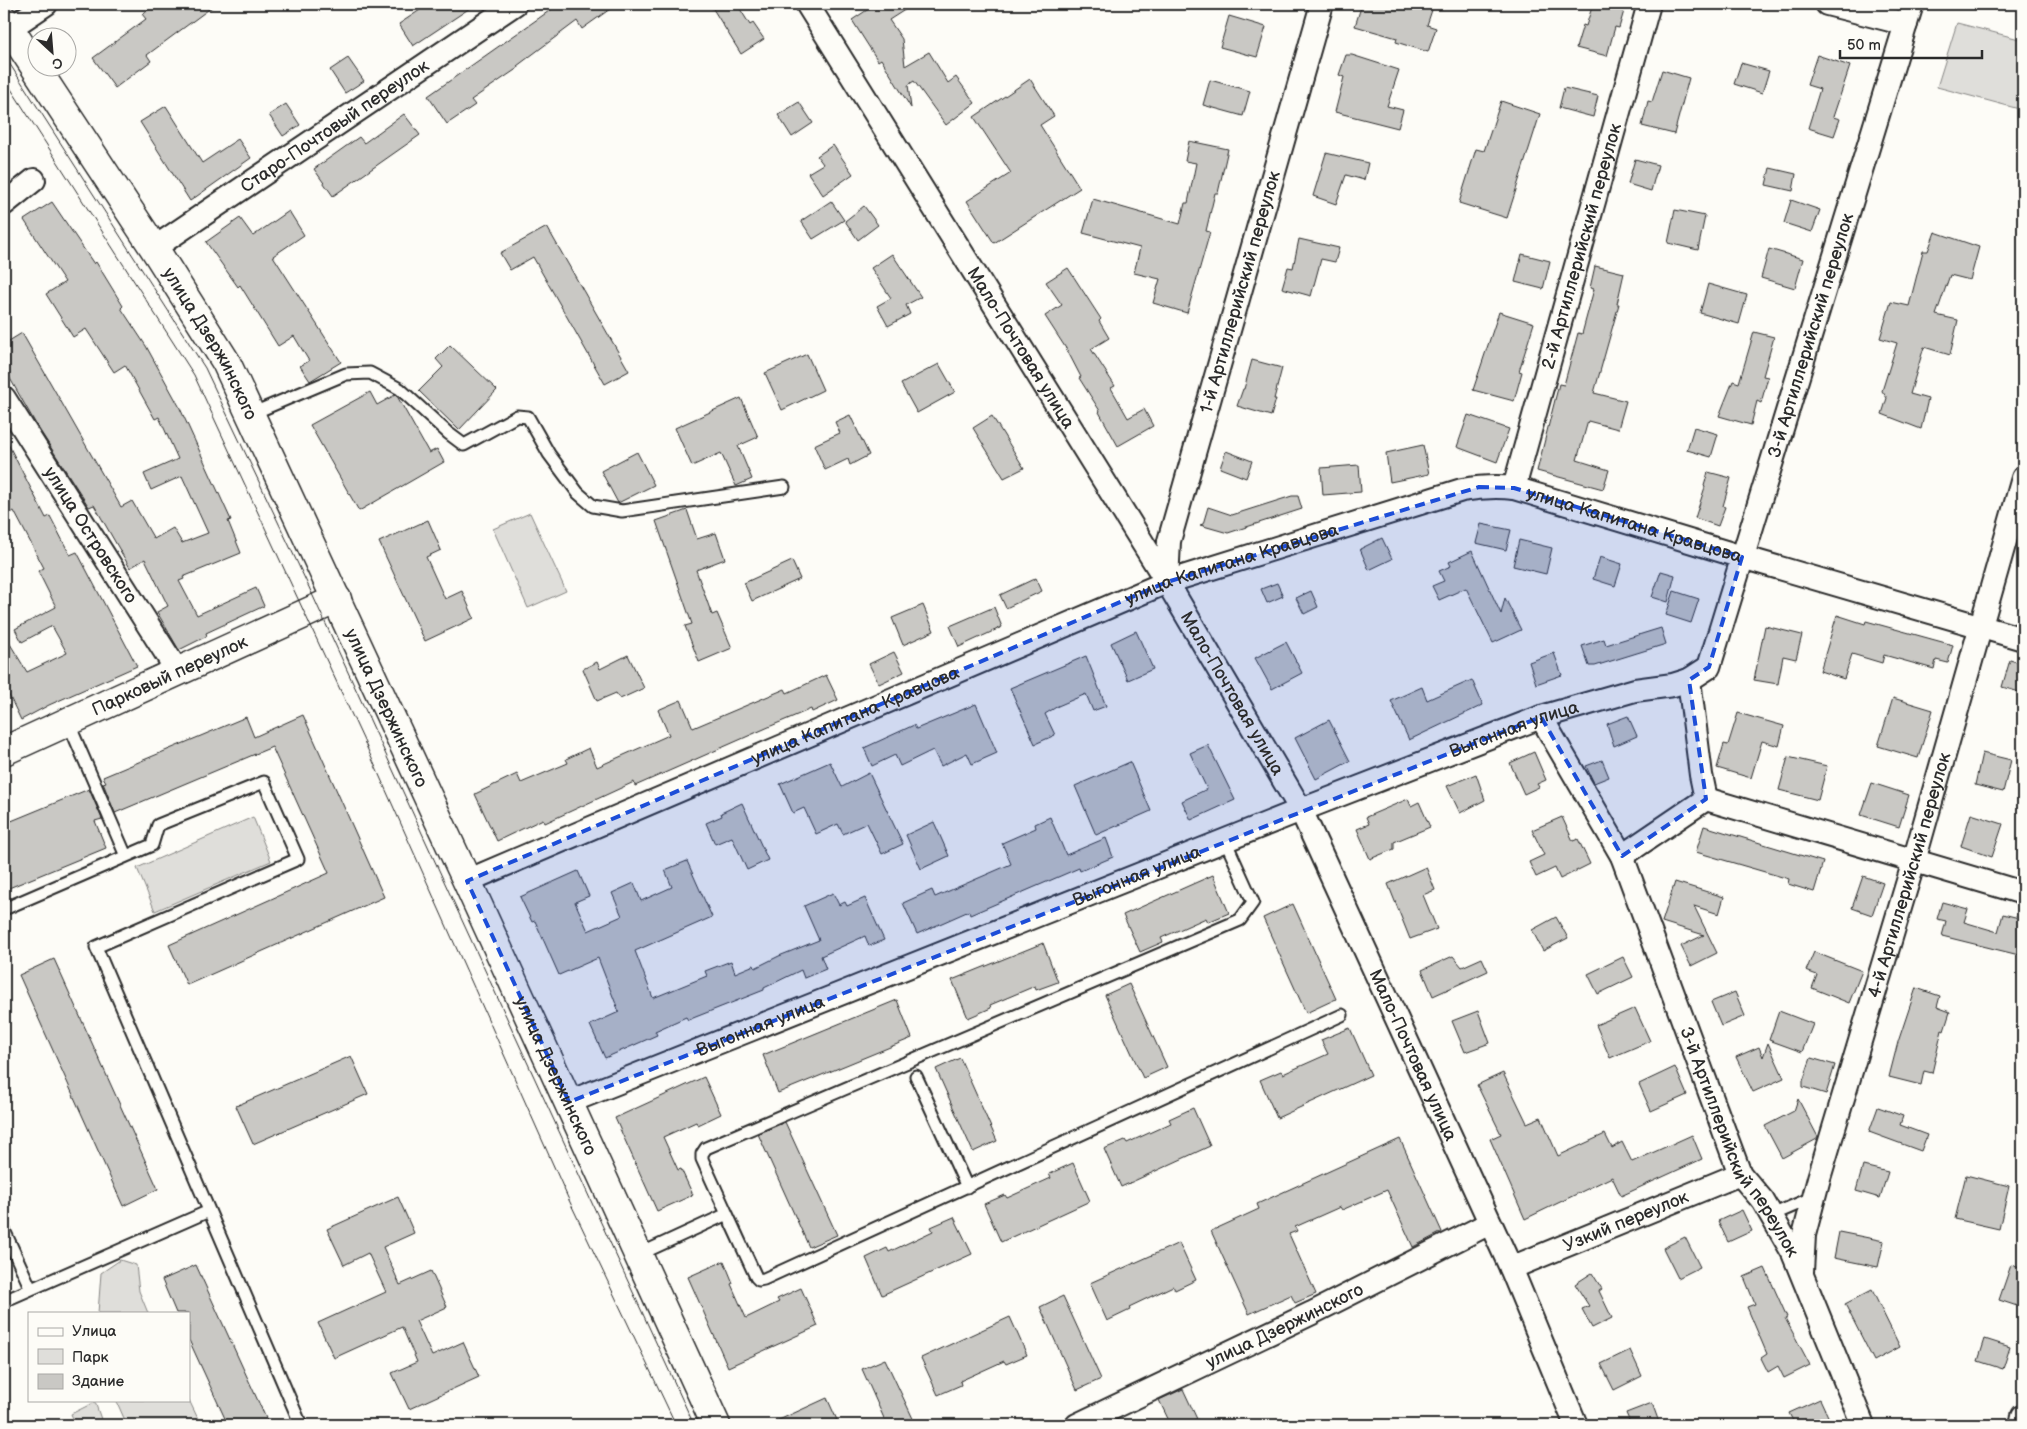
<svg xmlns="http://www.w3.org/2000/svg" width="2027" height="1429" viewBox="0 0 2027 1429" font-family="'Balsamiq Sans',sans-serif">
	<rect width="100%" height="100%" fill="#fdfcf7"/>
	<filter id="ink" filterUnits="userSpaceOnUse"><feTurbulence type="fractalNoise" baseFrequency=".02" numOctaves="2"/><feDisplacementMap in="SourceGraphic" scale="10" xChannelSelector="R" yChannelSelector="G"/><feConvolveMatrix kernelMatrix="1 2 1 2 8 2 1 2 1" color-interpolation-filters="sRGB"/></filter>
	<g filter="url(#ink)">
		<path fill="#dfdeda" stroke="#858482" d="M1957,23l66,17v70l-86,-23z
			M530,513l36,78 -38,17 -35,-79z
			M253,817l18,44 -116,50 -18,-43z
			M120,1260l16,5 3,26 9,22h-50l3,-40z
			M116,1400h73l12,25h-74z
			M95,1402l8,23h-27l-5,-11z"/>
		<path fill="#c9c8c4" stroke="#2b2b2b" d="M157,4h59l-69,51 4,6 -36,27 -22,-30 53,-39 -4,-5z
			M429,4h47l-63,42 -14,-22z
			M559,4h58l-35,25 -5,-8 -60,45 1,2 -47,32 4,5 -28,19 -19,-28z
			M710,4h27l13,21 3,-2 11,16 -23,15z
			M876,4h38l-25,16 13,19 3,27 24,-14 19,31 8,-6 19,26 -29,22 -32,-44 -6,4 3,23 -30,-49 -3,2 -26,-41z
			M1362,4h72l-7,21 9,3 -8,24 -32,-10 1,-4 -42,-12z
			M1593,4h33l-7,24 -4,-1 -8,29 -31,-8 7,-23 3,1z
			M1229,16l37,11 -9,30 -37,-10z
			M1346,55h6l47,15 -12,36 16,4 -5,18 -63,-16 9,-35 -5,-2z
			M1817,55l33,11 -17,51 7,2 -6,17 -26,-8 12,-39 -13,-4z
			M348,58l16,23 -19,12 -15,-23z
			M1741,63l28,8 -7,22 -28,-9z
			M1662,70l27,8 -15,56 -32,-8 6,-25 4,1z
			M1030,79l24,37 -14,9 40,63 -86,55 -27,-42 44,-28 -37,-56z
			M1210,80l40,11 -7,25 -40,-11z
			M1564,88l34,8 -5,21 -34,-9z
			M1501,101l39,13 -33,104 -48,-15 17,-54 8,2z
			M799,102l14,21 -21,14 -14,-22z
			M286,104l14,21 -17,11 -14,-21z
			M166,106l36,57 36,-24 13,19 -61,43 -50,-79z
			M404,114l16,21 -87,61 -19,-27 45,-32 5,6z
			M1189,141l39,8 -10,44h-3l-9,38 4,1 -23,81 -34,-10 7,-24 -26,-6 6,-25 -57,-15 10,-34 87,25 5,-21h3l8,-40 -11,-2z
			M833,145l20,29 -30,21 -15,-22 15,-9 -6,-8z
			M1326,153l42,10 -4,17 -18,-5 -10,29 -23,-8z
			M1635,159l23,6 -7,26 -23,-7z
			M1770,168l26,6 -3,17 -27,-6z
			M1791,200l29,10 -8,22 -28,-9z
			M831,201l13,19 -31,19 -12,-18z
			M52,202l42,62 2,-2 27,44 -2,2 25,38 33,60 52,114 -3,1 13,32 -58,24 1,2 -5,2 18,34 59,-27 8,18 -58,27 1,3 -28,14 -22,-38 11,-6 -23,-47 -15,9 -36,-63 -5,2 -52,-81 -33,-58v-24l18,-11 99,174 11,-6 22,38 19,-11 9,15 26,-10 -26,-57 -31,14 -7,-16 34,-15 -19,-42 -4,2 -30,-54 -11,7 -28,-43 -13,8 -27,-43 19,-12 -41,-62z
			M864,206l14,19 -20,15 -13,-19z
			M1675,210l30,6 -7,34 -30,-7z
			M289,211l15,24 -31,21 68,106 -31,19 -10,-15 9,-5 -15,-25 -16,10 -38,-61 -2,2 -32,-45 34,-24 13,18z
			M547,227l82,144 -24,13 -72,-127 -23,13 -10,-17z
			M1935,232l44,15 -9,33 -20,-5 -14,40 22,5 -8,35 -26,-8 -14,47 18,5 -7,30 -39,-15 5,-16 -5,-7 15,-48 -17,-5 11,-36 18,4 14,-55h5z
			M1299,239l40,9 -4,14 -14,-3 -10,37 -29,-8 6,-21 5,1z
			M1769,249l34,10 -8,29 -34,-10z
			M892,254l29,43 -15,8 4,9 -22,12 -11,-20 14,-8 -20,-30z
			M1522,254l28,7 -7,28 -28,-7z
			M1595,266l29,7 -7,31h2l-25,89 32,8 -8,28 -30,-8 -11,39 32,10 -6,19 -66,-18 22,-87 5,1 14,-52 4,1 12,-45 -4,-1z
			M1068,268l33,51 -2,2 10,17 -18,11 24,37 -4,2 17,30 16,-9 9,17 -35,20 -19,-34 1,-1 -21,-33 2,-1 -14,-27 -22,-34 17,-11 -16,-23z
			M1708,284l39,11 -8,29 -39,-11z
			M1499,312l35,11 -15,48 3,1 -8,29 -41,-11z
			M1754,332l20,5 -11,39 5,1 -7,26 -4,-2 -6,24 -32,-9 14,-35 6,2z
			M450,345l47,45 -38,40 -40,-39 24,-24 -7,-8z
			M807,354l16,36 -41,20 -17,-37z
			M1252,360l30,8 -8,31h2l-5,17 -34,-10 6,-17h1z
			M939,364l16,28 -38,21 -16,-29z
			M370,392l7,13 18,-10 2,1 32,57 8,-4 7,13 -85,49 -49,-86z
			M741,398l17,39 -20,9 14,33 -16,7 -15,-33 -29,13 -17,-38z
			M850,415l19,40 -19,10 -2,-6 -23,11 -11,-25 26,-12 -5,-11z
			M1468,415l41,14 -12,33 -40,-15z
			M992,416l32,52 -20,10 -31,-50z
			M1694,427l24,7 -7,23 -24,-7z
			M4,436l42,82 4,-2 20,39 7,-3 60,114 -88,39 -28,15 -17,-35v-51l23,38 40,-19 -15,-27 -30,16 -7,-13 41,-22 -18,-36 6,-3 -30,-57 -10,5z
			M1423,445l6,29 -39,8 -4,-29z
			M1226,451l26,10 -6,17 -26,-10z
			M637,452l17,33 -36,18 -17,-32z
			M1359,465l2,27 -38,3 -2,-27z
			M1708,472l23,6 -8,28 2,1 -7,19 -23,-8 10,-31 -1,-1z
			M1292,496h6l4,13 -74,24 -28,-8 3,-1 5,-17 24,8z
			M687,510l10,29 19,-6 9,26 -29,11 16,45 5,-2 15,35 -33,14 -14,-36 7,-2 -36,-103z
			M428,520l13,30 -15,7 19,42 17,-8 12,27 -49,23 -46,-99z
			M1481,524l30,6 -5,20 -30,-7z
			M1382,538l10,21 -23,11 -9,-21z
			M1519,540l33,8 -6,26 -33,-8z
			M1472,551l29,63 4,-16 16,32 -28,13 -27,-55 -27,12 -7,-14 12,-5 -5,-10 12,-5 -2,-4z
			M1600,557l22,7 -7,22 -22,-7z
			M792,561l8,18 -48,22 -8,-18z
			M1661,571l14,4 -7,27 -16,-5z
			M1036,578l6,13 -36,17 -6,-13z
			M1277,583l6,13 -16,7 -6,-14z
			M1311,591l7,16 -14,7 -8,-16z
			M1674,591l25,8 -8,24 -25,-8z
			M923,605l11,26 -31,14 -11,-27z
			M994,607l8,20 -43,20 -9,-21z
			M1837,615l28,9 1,-3 87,24 -5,18 -12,-3 -2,9 -50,-14 -2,8 -30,-9 -8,25 -24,-8z
			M1765,626l37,9 -6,24 -13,-3 -5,28 -24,-4z
			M1661,628l5,16 -71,22h-6l-7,-20 22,-7 2,6z
			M1136,631l17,38 -25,11 -17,-37z
			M1286,642l16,31 -30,16 -17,-31z
			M894,652l10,20 -25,12 -10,-20z
			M1554,653l8,22 -26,9 -7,-22z
			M628,655l16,33 -24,11 -4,-6 -19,8 -14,-32 14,-7 3,7z
			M1086,656l20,50 -13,5 -7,-17 -28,12 -13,8 10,21 -20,9 -25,-56z
			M2010,660l13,4v29l-21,-6z
			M826,675l12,25 -26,12 -1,-3 -40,17 -136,60 -1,-4 -89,41 -2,-4 -46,22 -22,-47 42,-20 4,9 47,-20 -2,-4 23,-11 8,19 72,-32 -11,-25 23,-10 12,28 92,-39 2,4z
			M1472,680l11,25 -74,35 -18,-39 31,-14 5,13z
			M1893,698l40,12 -15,48 -40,-12z
			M976,704l21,49 -25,11 -5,-11 -26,13 -8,-16 -33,16 -5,-11 -23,11 -8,-18 50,-23 2,4z
			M1738,713l46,13 -5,20 -17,-5 -11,37 -34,-10 7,-24 4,1z
			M303,715l81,182 -197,88 -18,-40 160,-72 -57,-126 -157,66 -12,-30 3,-1 -3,-5 143,-60 8,20z
			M1628,716l9,20 -23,10 -7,-22z
			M1329,720l21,41 -34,18 -21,-41z
			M1208,745l27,55 -44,20 -9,-19 25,-12 -17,-36z
			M1534,752l12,28 -9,4 2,3 -15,7 -14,-31z
			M1982,753l29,7 -8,32 -28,-7z
			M1788,757l39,9 -9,34 -39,-10z
			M1602,760l7,17 -15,6 -8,-17z
			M830,762l12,25 27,-14 34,71 -21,10 -15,-31 -24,11 -5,-10 -22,10 -12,-26 -11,5 -13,-29z
			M1130,762l21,49 -55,24 -21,-49z
			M1476,774l9,26 -25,13 -13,-27z
			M1872,783l37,12 -10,32 -38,-12z
			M89,789l13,30 -7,2 11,27 -102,42v-66z
			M1408,799l3,7 8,-4 11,25 -36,15v7l-24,10 -13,-30 12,-5 -3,-7z
			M742,803l26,57 -21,10 -15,-33 -17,7 -9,-21 16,-7 -1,-3z
			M1971,814l32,10 -11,33 -31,-11z
			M1050,817l16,38 40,-17 7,19 -33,14 -1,-3 -109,47 -1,-4 -52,23 -14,-31 29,-13 3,7 76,-33 -9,-21 34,-15 -1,-4z
			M1562,817l11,24 5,-2 12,25 -30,15 -5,-11 -19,9 -7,-15 15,-7 -12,-25z
			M934,822l15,34 -28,13 -15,-34z
			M1704,826l119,36 -9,30 -26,-8 1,-5 -93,-27z
			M687,861l25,56 -77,34 18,47 54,-22 -2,-5 26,-10 4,12 19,-8 1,3 24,-12 40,-16 -15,-34 29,-13 6,12 6,-3 2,4 18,-8 19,42 -15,6 -4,-10 -44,20 5,13 -22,9 -3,-8 -37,18v2l-76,30 -2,-3 -31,14 2,4 -52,23 -15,-33 29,-13 -21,-54 -39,17 -24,-54 -3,1 -12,-25 58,-26 11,25 -14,6 13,29 34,-15 -10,-23 22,-10 7,18 31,-14 -7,-17z
			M1426,867l9,23 -12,5 14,34 -27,10 -22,-55z
			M1213,875l16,38 -21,9 -2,-4 -45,20 2,4 -23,10 -17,-37z
			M1863,876l20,7 -11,32 -20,-7z
			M1675,882l49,15 -5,17 -25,-8 23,47 -26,13 -10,-20 23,-11 -42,-13z
			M1942,902l26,7 -4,13 34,10 5,-18 20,5v37l-81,-20 4,-15 -9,-2z
			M1293,904l43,95 -30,14 -43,-95z
			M1556,917l12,21 -25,13 -11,-21z
			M1043,943l15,39 -22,8 -1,-4 -45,19 1,3 -23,10 -16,-38z
			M1814,952l48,19 -13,32 -37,-15 5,-13 -11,-4z
			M1453,956l9,11 20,-9 6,13 -55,25 -11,-26z
			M1623,957l10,20 -35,17 -10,-20z
			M54,959l104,230 -35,17 -104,-231z
			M1129,984l38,83 -24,11 -38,-83z
			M1916,988l24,8 -3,11 13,5 -6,19 -2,-1 -10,43 -8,-2 -3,14 -32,-8 9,-35z
			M1735,992l10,24 -24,10 -10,-24z
			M897,1000l15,38 -134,55 -15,-38z
			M1635,1008l15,33 -40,17 -14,-33z
			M1478,1011l12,32 -25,9 -13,-31z
			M1779,1011l34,13 -11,28 -33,-12z
			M1350,1028l21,47 -94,43 -17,-38 21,-9 2,3 45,-20 -7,-14z
			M1768,1043l16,35 -31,14 -17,-35 23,-10 4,10z
			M351,1056l17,38 -115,50 -17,-38z
			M960,1058l37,83 -24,11 -37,-83z
			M1811,1058l24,7 -9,29 -23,-7v-6z
			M1675,1067l12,28 -36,16 -12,-27z
			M1503,1073l24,50 14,-6 17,39 47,-22 7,14 10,-6 10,20 60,-27 10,24 -81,37 -9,-19 -87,42 -35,-80 11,-5 -24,-49z
			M704,1077l17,37 -23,11 -2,-3 -33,15 15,33 3,-1 12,26 -36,16 -42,-93z
			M1798,1099l20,38 -1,2 -35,19 -17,-32 29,-15z
			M1878,1107l25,9 -3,9 27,10 -6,16 -52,-19z
			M1193,1108l17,38 -89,41 -17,-38 21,-9 2,3 44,-20 -2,-4z
			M785,1122l52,113 -28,12 -51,-113z
			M1400,1139l42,93 -29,15 -26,-57 -45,20 -2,-3 -45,20 2,4 -8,3 27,60 -21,9 -4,-8 -42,19 -38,-83 48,-22 -2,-5z
			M1073,1163l17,38 -89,41 -17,-38 21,-9 2,3 44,-20 -2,-4z
			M1863,1166l25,6 -8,26 -24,-7z
			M1966,1175l43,11 -10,43 -44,-10z
			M398,1197l16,36 -31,14 17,38 31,-14 16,36 -31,14 16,35 31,-14 16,35 -70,32 -17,-36 25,-11 -15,-35 -68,31 -16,-35 68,-31 -18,-39 -24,12 -17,-36z
			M1742,1210l10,21 -24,11 -10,-21z
			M954,1217l18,37 -90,41 -16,-37 21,-10 2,4 44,-21 -2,-4z
			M1839,1232l45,9 -6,26 -44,-9z
			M1685,1237l15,30 -22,11 -15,-30z
			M1179,1243l17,37 -21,10 -2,-4 -44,21 1,3 -23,11 -17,-38z
			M724,1261l9,22 -2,1 15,34 33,-16 -2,-3 24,-11 17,38 -90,41 -40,-90z
			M196,1265l73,160h-41l-39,-85v-27h-13l-14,-33z
			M2011,1265l12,4v39l-24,-8z
			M1765,1268l22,49 -2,1 25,47 -26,13 -6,-12 -10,6 -7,-14 6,-4 -20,-47 8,-3 -11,-27z
			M1592,1273l10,16 -3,2 13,27 -20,10 -10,-19 7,-3 -14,-22z
			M1872,1290l28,57 -26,14 -29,-57z
			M1063,1296l38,83 -24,11 -37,-83z
			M1010,1317l17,38 -21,9 -2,-3 -44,20 1,4 -23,10 -17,-37z
			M1985,1339l25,8 -7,22 -25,-8z
			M1630,1350l12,26 -28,14 -13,-26z
			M885,1359l31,66h-29l-25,-56z
			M1183,1389l14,30 -15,6h-11l-12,-25z
			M827,1398l10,22 -5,2 2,3h-66z
			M1820,1399l12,26h-37l-6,-12z
			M1652,1403l8,22h-29l-5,-12z"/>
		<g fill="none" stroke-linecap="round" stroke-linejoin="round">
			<g stroke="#2b2b2b" stroke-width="15">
				<path id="lane" d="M251,414l95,-40 24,-1 30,16 48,44 16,12 53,-29 11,1 21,37 29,39 15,13 29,5 162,-24
					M68,722l58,134
					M4,909l148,-64 6,-20 106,-43 34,77 -202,88 205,478
					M916,1076l51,111
					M727,1214l-25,-55v-5l4,-6 534,-228 13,-18 -28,-62
					M1772,1215l42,-18
					M4,1230l27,59
					M638,1255l89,-41 29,63 3,3 5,-1 578,-264
					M4,1301l205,-90"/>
			</g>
			<g stroke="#2b2b2b" stroke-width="26">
				<g id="street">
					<path id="s1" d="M807,4l360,578 134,228 210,458 65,157"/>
					<path d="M1827,4l79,20"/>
					<path d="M9,29l37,-25"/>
					<path d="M4,204l30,-24"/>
					<path id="s2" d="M154,248l361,-244"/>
					<path id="s3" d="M4,398l174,274"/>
					<path id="s4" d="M1514,488l135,-484"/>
					<path id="s5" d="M1167,582l2,-41 153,-537"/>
					<path id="s6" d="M1541,717l81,139 118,318 23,27 30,52 70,172"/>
					<path d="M1706,799l317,94"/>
					<path d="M1622,856l84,-57 -5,-24 -12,-95"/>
					<path id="s7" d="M467,881l700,-299 295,-92c18,-3 34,-4 52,-2l228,69 281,82"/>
					<path id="s8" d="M569,1102l732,-292 240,-93 94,-27 38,-5 16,-5 20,-13 203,-663"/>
					<path id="s9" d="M1511,1268l229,-94"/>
					<path id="s10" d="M1802,1272l2,-37 15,-57 95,-317 109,-383"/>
					<path id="s11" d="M1077,1425l235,-112 178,-90"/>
					<path d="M2021,1425l2,-9"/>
				</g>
			</g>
			<g stroke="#2b2b2b" stroke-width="31">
				<g id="secondary">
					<path id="s12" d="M4,20l150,228 72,114 241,519 249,544"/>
					<path id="s13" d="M4,751l333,-152"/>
				</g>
			</g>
			<use href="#lane" stroke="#fdfcf7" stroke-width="11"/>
			<use href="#street" stroke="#fdfcf7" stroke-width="22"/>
			<use href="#secondary" stroke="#fdfcf7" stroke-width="28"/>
			<path stroke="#2b2b2b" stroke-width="1" d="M4,55l201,313 102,215 387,842
				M4,78l190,297 170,366 204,457 108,227"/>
		</g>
	</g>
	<path fill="#1d4ed8" fill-opacity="0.2" stroke="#1d4ed8" stroke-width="4" stroke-dasharray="10 6" stroke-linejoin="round" d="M1479,487l35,1 228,69 -33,110 -20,13 17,119 -84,57 -81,-139 -972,385 -102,-221 700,-299z"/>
	<g text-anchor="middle" stroke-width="4.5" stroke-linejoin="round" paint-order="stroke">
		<g font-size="18" fill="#2b2b2b" stroke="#fdfcf7">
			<text dy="6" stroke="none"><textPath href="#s2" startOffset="218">Старо-Почтовый переулок</textPath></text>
			<text dy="6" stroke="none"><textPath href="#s4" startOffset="251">2-й Артиллерийский переулок</textPath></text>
			<text dy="6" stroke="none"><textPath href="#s5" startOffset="300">1-й Артиллерийский переулок</textPath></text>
			<text dy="6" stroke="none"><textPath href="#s8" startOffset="1569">3-й Артиллерийский переулок</textPath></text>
			<text dy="6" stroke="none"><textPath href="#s12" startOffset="384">улица Дзержинского</textPath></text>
			<text dy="6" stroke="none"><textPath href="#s1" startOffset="405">Мало-Почтовая улица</textPath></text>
			<text dy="6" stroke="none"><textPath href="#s7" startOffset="1248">улица Капитана Кравцова</textPath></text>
			<text dy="6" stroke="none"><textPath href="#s3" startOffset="162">улица Островского</textPath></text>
			<text dy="6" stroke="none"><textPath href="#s7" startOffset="828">улица Капитана Кравцова</textPath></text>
			<text dy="6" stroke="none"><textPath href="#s13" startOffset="182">Парковый переулок</textPath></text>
			<text dy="6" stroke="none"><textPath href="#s1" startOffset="810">Мало-Почтовая улица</textPath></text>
			<text dy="6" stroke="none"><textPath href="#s12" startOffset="789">улица Дзержинского</textPath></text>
			<text dy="6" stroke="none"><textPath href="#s7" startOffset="422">улица Капитана Кравцова</textPath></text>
			<text dy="6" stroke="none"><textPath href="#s8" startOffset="1016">Выгонная улица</textPath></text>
			<text dy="6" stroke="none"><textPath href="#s8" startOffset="611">Выгонная улица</textPath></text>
			<text dy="6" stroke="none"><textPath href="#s10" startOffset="412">4-й Артиллерийский переулок</textPath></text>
			<text dy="6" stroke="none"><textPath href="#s8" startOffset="206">Выгонная улица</textPath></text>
			<text dy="6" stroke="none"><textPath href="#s1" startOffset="1215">Мало-Почтовая улица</textPath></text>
			<text dy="6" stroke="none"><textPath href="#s12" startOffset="1194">улица Дзержинского</textPath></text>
			<text dy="6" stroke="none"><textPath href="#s6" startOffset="471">3-й Артиллерийский переулок</textPath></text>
			<text dy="6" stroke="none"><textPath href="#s9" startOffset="124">Узкий переулок</textPath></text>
			<text dy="6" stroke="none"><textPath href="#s11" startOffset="230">улица Дзержинского</textPath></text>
		</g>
	</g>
	<rect width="2027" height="1429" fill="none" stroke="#fdfcf7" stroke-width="20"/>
	<rect x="10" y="10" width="2007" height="1409" fill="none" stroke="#2b2b2b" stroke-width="2" filter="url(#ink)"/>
	<rect x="28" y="1312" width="162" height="90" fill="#fdfcf7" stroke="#a9a8a5"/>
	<rect x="38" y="1328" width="25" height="8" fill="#fdfcf7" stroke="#a9a8a5"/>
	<text x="72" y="1336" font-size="15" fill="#2b2b2b">Улица</text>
	<rect x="38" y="1349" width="25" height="15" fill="#dfdeda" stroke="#a9a8a5"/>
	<text x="72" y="1362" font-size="15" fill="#2b2b2b">Парк</text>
	<rect x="38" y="1374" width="25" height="15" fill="#c9c8c4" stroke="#a9a8a5"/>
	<text x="72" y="1386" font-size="15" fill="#2b2b2b">Здание</text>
	<g transform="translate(52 52) rotate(154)"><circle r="24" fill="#fdfcf7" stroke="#a9a8a5"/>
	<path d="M0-4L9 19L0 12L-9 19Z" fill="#2b2b2b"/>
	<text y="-8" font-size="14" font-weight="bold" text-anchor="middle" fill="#2b2b2b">С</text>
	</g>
	<path d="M1840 50v8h142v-8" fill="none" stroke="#2b2b2b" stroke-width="2.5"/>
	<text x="1847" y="50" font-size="15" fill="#2b2b2b" stroke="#fdfcf7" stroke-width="4" paint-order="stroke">50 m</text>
</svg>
